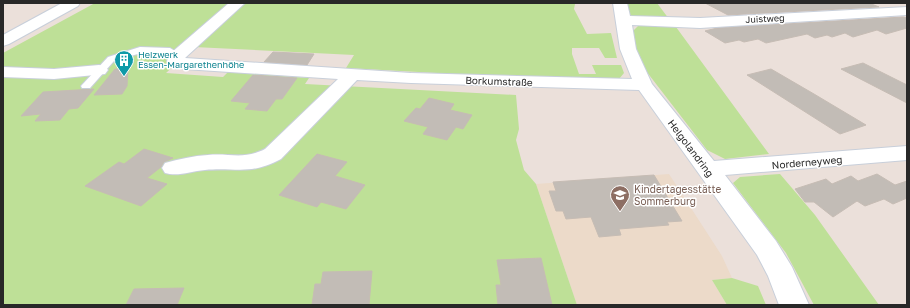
<svg xmlns="http://www.w3.org/2000/svg" width="910" height="308" viewBox="0 0 910 308" font-family="'Golos Text',sans-serif">
	<rect width="100%" height="100%" fill="#ebe0da"/>
	<path fill="#ecdac9" d="M669,174l53,82 10,22 -20,2 15,25h-150l-41,-121z"/>
	<path fill="#bee097" d="M95,3h495l-15,1 -1,5 13,25 24,-1 6,25h-12l-6,-10h-27v6l7,20h17l-4,-9h29l3,8 -5,6 -108,-2 -165,-9 8,-13 -160,-8 -28,26 57,4 5,-5 81,6 -4,6 211,11 3,34 -3,11 8,30 12,14 41,121h-574v-252z
		M627,3h30l12,16 -35,-2 -6,-3z
		M639,25l37,2 93,127 -44,5 -18,-9 -64,-83 -12,-34z
		M780,174l35,41 64,90h-65l-28,-52 -53,-70 7,-6z
		M732,278l26,8 8,19h-39l-15,-25z"/>
	<path fill="#c2bcb6" stroke="#c6bcb4" d="M705,3h164l10,4 -151,8z
		M903,17l4,1v10l-21,6 -9,-4 -24,7 -8,-4 -13,4 -5,-2 -12,3 -8,-4 -41,9 -8,-4 -14,3 -5,-2 -14,3 -20,-12 12,-3z
		M273,52l41,2 -7,11 -43,-3z
		M863,63l44,22v18l-66,-34z
		M115,69h13l-1,17 -5,8 -28,1z
		M771,69l43,25 52,31 -26,9 -93,-59z
		M253,75l44,3 -15,21h-6l-9,12 -22,-2 5,-6 -19,-2z
		M94,89l-16,19 -9,1 -9,11 -25,1 6,-7 -20,2 22,-24z
		M429,98l25,6 -4,6 22,5 -9,14 -7,-2 -9,13 -24,-6 5,-7 -24,-6 12,-13 4,1z
		M144,149l29,9 -9,4 -3,5 -14,11 20,6 -26,22 -56,-20 34,-24 5,2z
		M317,154l30,8 -12,14 30,9 -19,24 -25,-7 -4,5 -38,-12z
		M877,174l18,11 12,-4v17l-14,6 -9,-5 -19,7 -8,-5 -24,16 -19,-15h-9l-10,-13 31,-10 6,5 19,-8 7,5z
		M654,175l28,46 -15,1 2,3 -50,4 2,6 -22,2 -8,-20 -25,2 -3,-8h-7l-7,-20h7l-3,-9z
		M541,258l11,47h-54l-2,-20h5l-4,-25z
		M372,271l-3,34h-57l3,-21h6l2,-12z
		M184,288l-7,17h-51l8,-16z"/>
	<g fill="none" stroke-linecap="round" stroke-linejoin="round">
		<g stroke="#c8cfda" stroke-width="2">
			<path id="service" d="M140,47l30,1 5,3 -5,3 -29,-1 -27,8 -24,27h-8l-1,-2 27,-29z"/>
		</g>
		<g stroke="#c8cfda" stroke-width="2">
			<path id="minor" d="M229,3h16l-60,55 226,15 221,6 -12,-30 -7,-46h14l3,13 70,2 207,-11v8l-207,13 -68,-3 4,24 16,35 62,77 193,-15v14l-182,15 51,66 16,26 17,38h-30l-11,-29 -11,-21 -118,-165 -228,-7 -54,-3 -76,79c-32,17 -45,8 -76,11 -14,1 -27,7 -40,3l-3,-5 3,-5c14,-4 28,-7 43,-8 22,-2 36,5 57,-6l73,-70 -154,-10 -14,-4 -3,-4 4,-8z
				M99,65l6,1 3,4 -3,4 -51,5 -51,-2v-10l51,2z"/>
		</g>
		<g stroke="#c8cfda" stroke-width="2">
			<path id="tertiary" d="M62,3h18l-2,3 -69,38 -6,2v-11z"/>
		</g>
		<use href="#service" fill="#fff" fill-rule="evenodd"/>
		<use href="#minor" fill="#fff" fill-rule="evenodd"/>
		<use href="#tertiary" fill="#fff" fill-rule="evenodd"/>
	</g>
	<defs>
		<g id="building-pin" transform="scale(1)"><path d="M0 17L-7.5 6A9.5 9.5 0 1 1 7.5 6Z" fill="#0f9aa8" stroke="#fff"/><path d="M-4-6H4V6H1V3H-1V6H-4ZM-2.5-4.3h1.7v1.8h-1.7ZM.8-4.3h1.7v1.8H.8ZM-2.5-1h1.7V.8h-1.7ZM.8-1h1.7V.8H.8Z" fill="#fff"/></g>
		<g id="school-pin" transform="scale(1)"><path d="M0 17L-7.5 6A9.5 9.5 0 1 1 7.5 6Z" fill="#8d6e63" stroke="#fff"/><path d="M0-5L7-2L0 1L-7-2ZM-4 1L0 2.5L4 1V4Q0 6-4 4Z" fill="#fff"/></g>
	</defs>
	<g fill-rule="evenodd">
		<use href="#building-pin" x="124" y="60"/>
		<use href="#school-pin" x="620" y="195"/>
	</g>
	<g text-anchor="middle" stroke-width="3" stroke-linejoin="round" paint-order="stroke">
		<g font-size="9" fill="#282828" stroke="#fff">
			<text transform="translate(765 19) rotate(-3)" y="3">Juistweg</text>
		</g>
		<g font-size="9" fill="#0d838f" stroke="#fff" text-anchor="start">
			<text x="138" y="58">Heizwerk<tspan x="138" dy="10">Essen-Margarethenhöhe</tspan></text>
		</g>
		<g font-size="10" fill="#282828" stroke="#fff">
			<text transform="translate(499 81) rotate(2)" y="4">Borkumstraße</text>
			<text transform="translate(691 148) rotate(53)" y="4">Helgolandring</text>
			<text transform="translate(807 162) rotate(-5)" y="4">Norderneyweg</text>
		</g>
		<g font-size="10" fill="#785e54" stroke="#fff" text-anchor="start">
			<text x="634" y="193">Kindertagesstätte<tspan x="634" dy="12">Sommerburg</tspan></text>
		</g>
	</g>
	<rect width="910" height="308" fill="none" stroke="#282828" stroke-width="8"/>
</svg>
